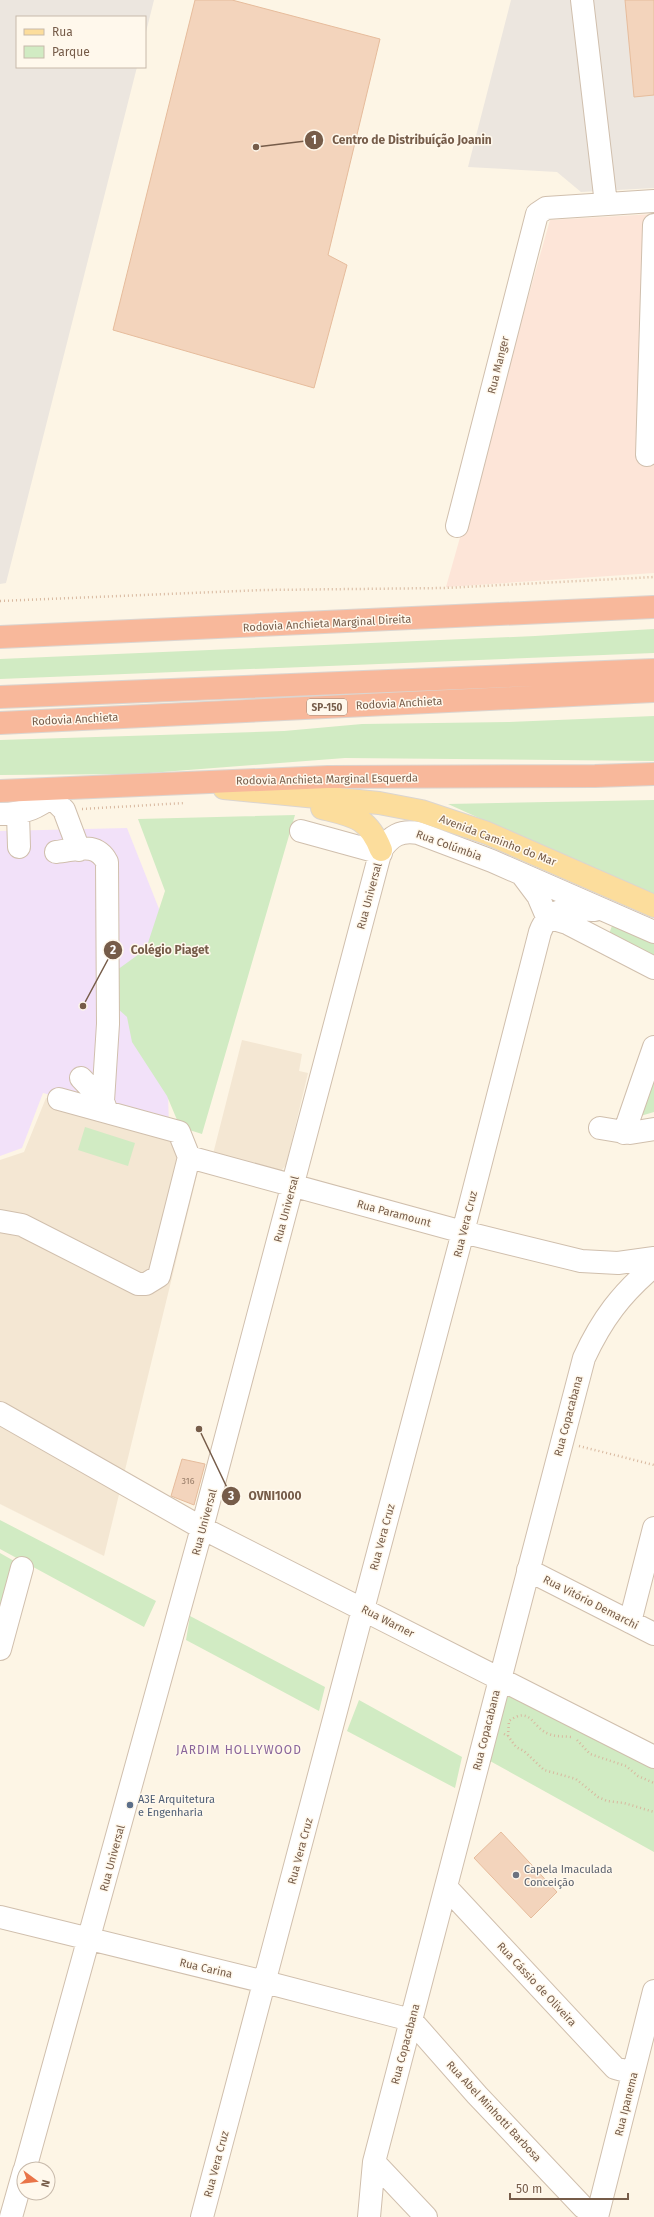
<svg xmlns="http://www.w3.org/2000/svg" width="654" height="2217" viewBox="0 0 654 2217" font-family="'Fira Sans',sans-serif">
	<rect width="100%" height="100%" fill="#fdf5e5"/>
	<path fill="#f4e7d3" d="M242,1040l60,14 -3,17 9,2 -22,92 -5,6 -69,-13z
		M46,1098l138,38 15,31 -95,389 -104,-52v-344l24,-8z"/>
	<path fill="#fde5d8" d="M654,214v359l-208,14 104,-367z"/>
	<path fill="#ece6df" d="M0,0h154l-9,36v-19h-128v50h120l-131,516 -6,1z
		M511,0h143v188l-73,4 -24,-20 -89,-5z"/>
	<path fill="#f2e1f9" d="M127,828l36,91 6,208 -126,-34 -21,55 -22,8v-325z"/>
	<path fill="#d1ebc3" d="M654,629v24l-654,26v-20l535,-23z
		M654,716v45l-309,-3 -209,16 -136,1v-35l284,-9 78,-7 147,-2z
		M654,800v97l-206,-93z
		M295,815l-93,319 -22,-7 -13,-31 -35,-54 -5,-25 -10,-9v-38l29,-21 19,-58 -27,-72z
		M613,923l41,19v16l-45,-24z
		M654,1070v42l-17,5z
		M85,1127l50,16 -7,23 -50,-16z
		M0,1520l156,81 -12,26 -144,-78z
		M0,1553l14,8 -14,55z
		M190,1616l135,71 -6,24 -133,-71z
		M507,1692l147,75v85l-164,-91z
		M359,1700l103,57 -7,31 -108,-57z"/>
	<path fill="#f3d4bc" stroke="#e6bc9c" d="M195,0h37l148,39 -52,216 19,10 -33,123 -201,-58z
		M625,0h29v95l-20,2z
		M182,1459l23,5 -11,41 -23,-9z
		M501,1832l56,60 -26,26 -57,-60z"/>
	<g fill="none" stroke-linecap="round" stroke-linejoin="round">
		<g stroke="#d0bfad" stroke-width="24">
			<path id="minor" d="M582,0l24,204
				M647,455l7,-230
				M457,526l80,-312 9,-6 108,-7
				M52,798l12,12 15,40
				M0,814c30,0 40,-9 64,-25
				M18,814l1,33
				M301,831l80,22
				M56,852c21,-2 40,-11 51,10l1,162 -5,77 4,11
				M523,876l15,20 9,21 20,6 87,45
				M81,1078l22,23
				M600,1128l30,5 24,-4
				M624,1133l30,-86
				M189,1157l274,75 118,29 37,2 36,-5
				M0,1221l22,4 116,59h8l13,-8 30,-119 -10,-25 -120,-33
				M0,1413l202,115 452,229
				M528,1570l126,64
				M630,1622l24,-94
				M0,1649l22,-81
				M446,1887l169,181 18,5
				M0,1917l265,65 146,38 66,75 106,112 15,5
				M374,2162l52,55
				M25,2169l177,-641 179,-678c10,-14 19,-20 37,-17l74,28 162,71
				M11,2217l13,-46
				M202,2217l261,-985 77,-300c10,-27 31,-23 55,-22
				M369,2217l5,-55 210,-804c18,-39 37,-64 70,-92
				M597,2217l57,-226"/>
		</g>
		<g stroke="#dbd5d0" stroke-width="24">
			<path id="major" d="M224,788l155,15 42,8 66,22 167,73
				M322,808c32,8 46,9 59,42"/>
		</g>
		<g stroke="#dbd5d0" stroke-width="24">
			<path id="highway" d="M0,637l654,-30
				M0,697l654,-27
				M0,723l654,-32
				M0,791l328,-14 267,-1 59,-2"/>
		</g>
		<path stroke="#d8b89f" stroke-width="2.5" stroke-dasharray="1 3" stroke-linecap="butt" d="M0,601l263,-11 182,-2 209,-11
			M82,809l103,-6
			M579,1446l75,19
			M504,1734l4,2 8,11 8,4 20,19 32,9 22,18 9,4 17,2 30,9
			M508,1736l1,-15c22,-16 23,7 40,13 7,3 14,2 22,3
			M577,1740l13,14 36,12 12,10 16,7"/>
		<use href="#minor" stroke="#fff" stroke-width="22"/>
		<use href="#major" stroke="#fcdd9c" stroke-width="22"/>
		<use href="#highway" stroke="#f8b89b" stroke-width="22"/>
	</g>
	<circle fill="#5c6f8a" stroke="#fff8ec" stroke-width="1.5" cx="130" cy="1805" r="4"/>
	<circle fill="#6b7280" stroke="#fff8ec" stroke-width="1.5" cx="516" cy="1875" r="4"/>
	<g text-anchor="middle" stroke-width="3" stroke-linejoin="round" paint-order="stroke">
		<g font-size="9" fill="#957a66">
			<text x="188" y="1484">316</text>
		</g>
		<rect fill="#fff8ec" stroke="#9f8b7a" stroke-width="1" x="307" y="699" width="40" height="16" rx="3"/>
		<g font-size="10" font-weight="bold" fill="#765c49">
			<text x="327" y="711">SP-150</text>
		</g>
		<g font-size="11" fill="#765c49" stroke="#fff8ec">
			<text transform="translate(498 365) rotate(-76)" y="4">Rua Manger</text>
			<text transform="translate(327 623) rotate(-3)" y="4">Rodovia Anchieta Marginal Direita</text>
			<text transform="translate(399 703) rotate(-3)" y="4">Rodovia Anchieta</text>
			<text transform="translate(75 719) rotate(-3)" y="4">Rodovia Anchieta</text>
			<text transform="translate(327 779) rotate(-1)" y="4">Rodovia Anchieta Marginal Esquerda</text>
			<text transform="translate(498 840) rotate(21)" y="4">Avenida Caminho do Mar</text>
			<text transform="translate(449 845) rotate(20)" y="4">Rua Colúmbia</text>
			<text transform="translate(369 896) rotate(-75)" y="4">Rua Universal</text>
			<text transform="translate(286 1209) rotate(-75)" y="4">Rua Universal</text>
			<text transform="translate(394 1213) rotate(15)" y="4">Rua Paramount</text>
			<text transform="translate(465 1224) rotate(-76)" y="4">Rua Vera Cruz</text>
			<text transform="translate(568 1416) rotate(-75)" y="4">Rua Copacabana</text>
			<text transform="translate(204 1522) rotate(-75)" y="4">Rua Universal</text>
			<text transform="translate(382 1537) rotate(-75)" y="4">Rua Vera Cruz</text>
			<text transform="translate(591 1602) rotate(27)" y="4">Rua Vitório Demarchi</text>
			<text transform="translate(388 1621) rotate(27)" y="4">Rua Warner</text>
			<text transform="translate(486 1730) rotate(-76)" y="4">Rua Copacabana</text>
			<text transform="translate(300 1851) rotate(-75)" y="4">Rua Vera Cruz</text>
			<text transform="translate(112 1858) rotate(-75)" y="4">Rua Universal</text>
			<text transform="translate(206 1968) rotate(13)" y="4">Rua Carina</text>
			<text transform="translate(537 1984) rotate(47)" y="4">Rua Cássio de Oliveira</text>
			<text transform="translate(405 2044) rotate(-75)" y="4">Rua Copacabana</text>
			<text transform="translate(626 2104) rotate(-76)" y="4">Rua Ipanema</text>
			<text transform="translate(494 2111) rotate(47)" y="4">Rua Abel Minhotti Barbosa</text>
			<text transform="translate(216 2164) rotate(-75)" y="4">Rua Vera Cruz</text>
		</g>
		<g font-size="11" fill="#4e5e75" stroke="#fff8ec" text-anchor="start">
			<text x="138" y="1803">A3E Arquitetura<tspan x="138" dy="13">e Engenharia</tspan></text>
		</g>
		<g font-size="11" fill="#5b616d" stroke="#fff8ec" text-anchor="start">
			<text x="524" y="1873">Capela Imaculada<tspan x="524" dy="13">Conceição</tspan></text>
		</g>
		<g font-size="12" letter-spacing="1" fill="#8a659a" stroke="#fff8ec">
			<text x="239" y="1754">JARDIM HOLLYWOOD</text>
		</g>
	</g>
	<path fill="none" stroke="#765c49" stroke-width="1.5" d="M256 147L314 140M83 1006L113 950M199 1429L231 1496"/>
	<g fill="#765c49" stroke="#fff8ec" stroke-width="1.5">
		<circle cx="256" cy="147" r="4"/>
		<circle cx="83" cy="1006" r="4"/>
		<circle cx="199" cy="1429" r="4"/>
		<circle cx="314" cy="140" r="10"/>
		<circle cx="113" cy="950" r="10"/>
		<circle cx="231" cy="1496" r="10"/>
	</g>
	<g font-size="12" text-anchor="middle" font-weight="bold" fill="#fff">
		<text x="314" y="144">1</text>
		<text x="113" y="954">2</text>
		<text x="231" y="1500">3</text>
	</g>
	<g font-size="12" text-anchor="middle" font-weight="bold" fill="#765c49" stroke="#fff8ec" stroke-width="3" stroke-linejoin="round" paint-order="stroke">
		<text x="412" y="144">Centro de Distribuíção Joanin</text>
		<text x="170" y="954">Colégio Piaget</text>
		<text x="275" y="1500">OVNI1000</text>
	</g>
	<rect x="16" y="16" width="130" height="52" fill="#fff8ec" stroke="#c8baab"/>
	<rect x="24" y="29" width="20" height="6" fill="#fcdd9c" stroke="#c8baab"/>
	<text x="52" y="36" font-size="12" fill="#765c49">Rua</text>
	<rect x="24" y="46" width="20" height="12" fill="#d1ebc3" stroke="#c8baab"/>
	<text x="52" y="56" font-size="12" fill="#765c49">Parque</text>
	<g transform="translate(36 2181) rotate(105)"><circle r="19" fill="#fff8ec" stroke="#c8baab"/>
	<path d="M0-3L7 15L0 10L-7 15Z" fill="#e97448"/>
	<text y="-6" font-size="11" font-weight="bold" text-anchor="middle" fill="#765c49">N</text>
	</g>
	<path d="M510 2193v6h118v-6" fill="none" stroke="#765c49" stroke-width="2"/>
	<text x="516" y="2193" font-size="12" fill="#765c49" stroke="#fff8ec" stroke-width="3" paint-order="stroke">50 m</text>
</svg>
